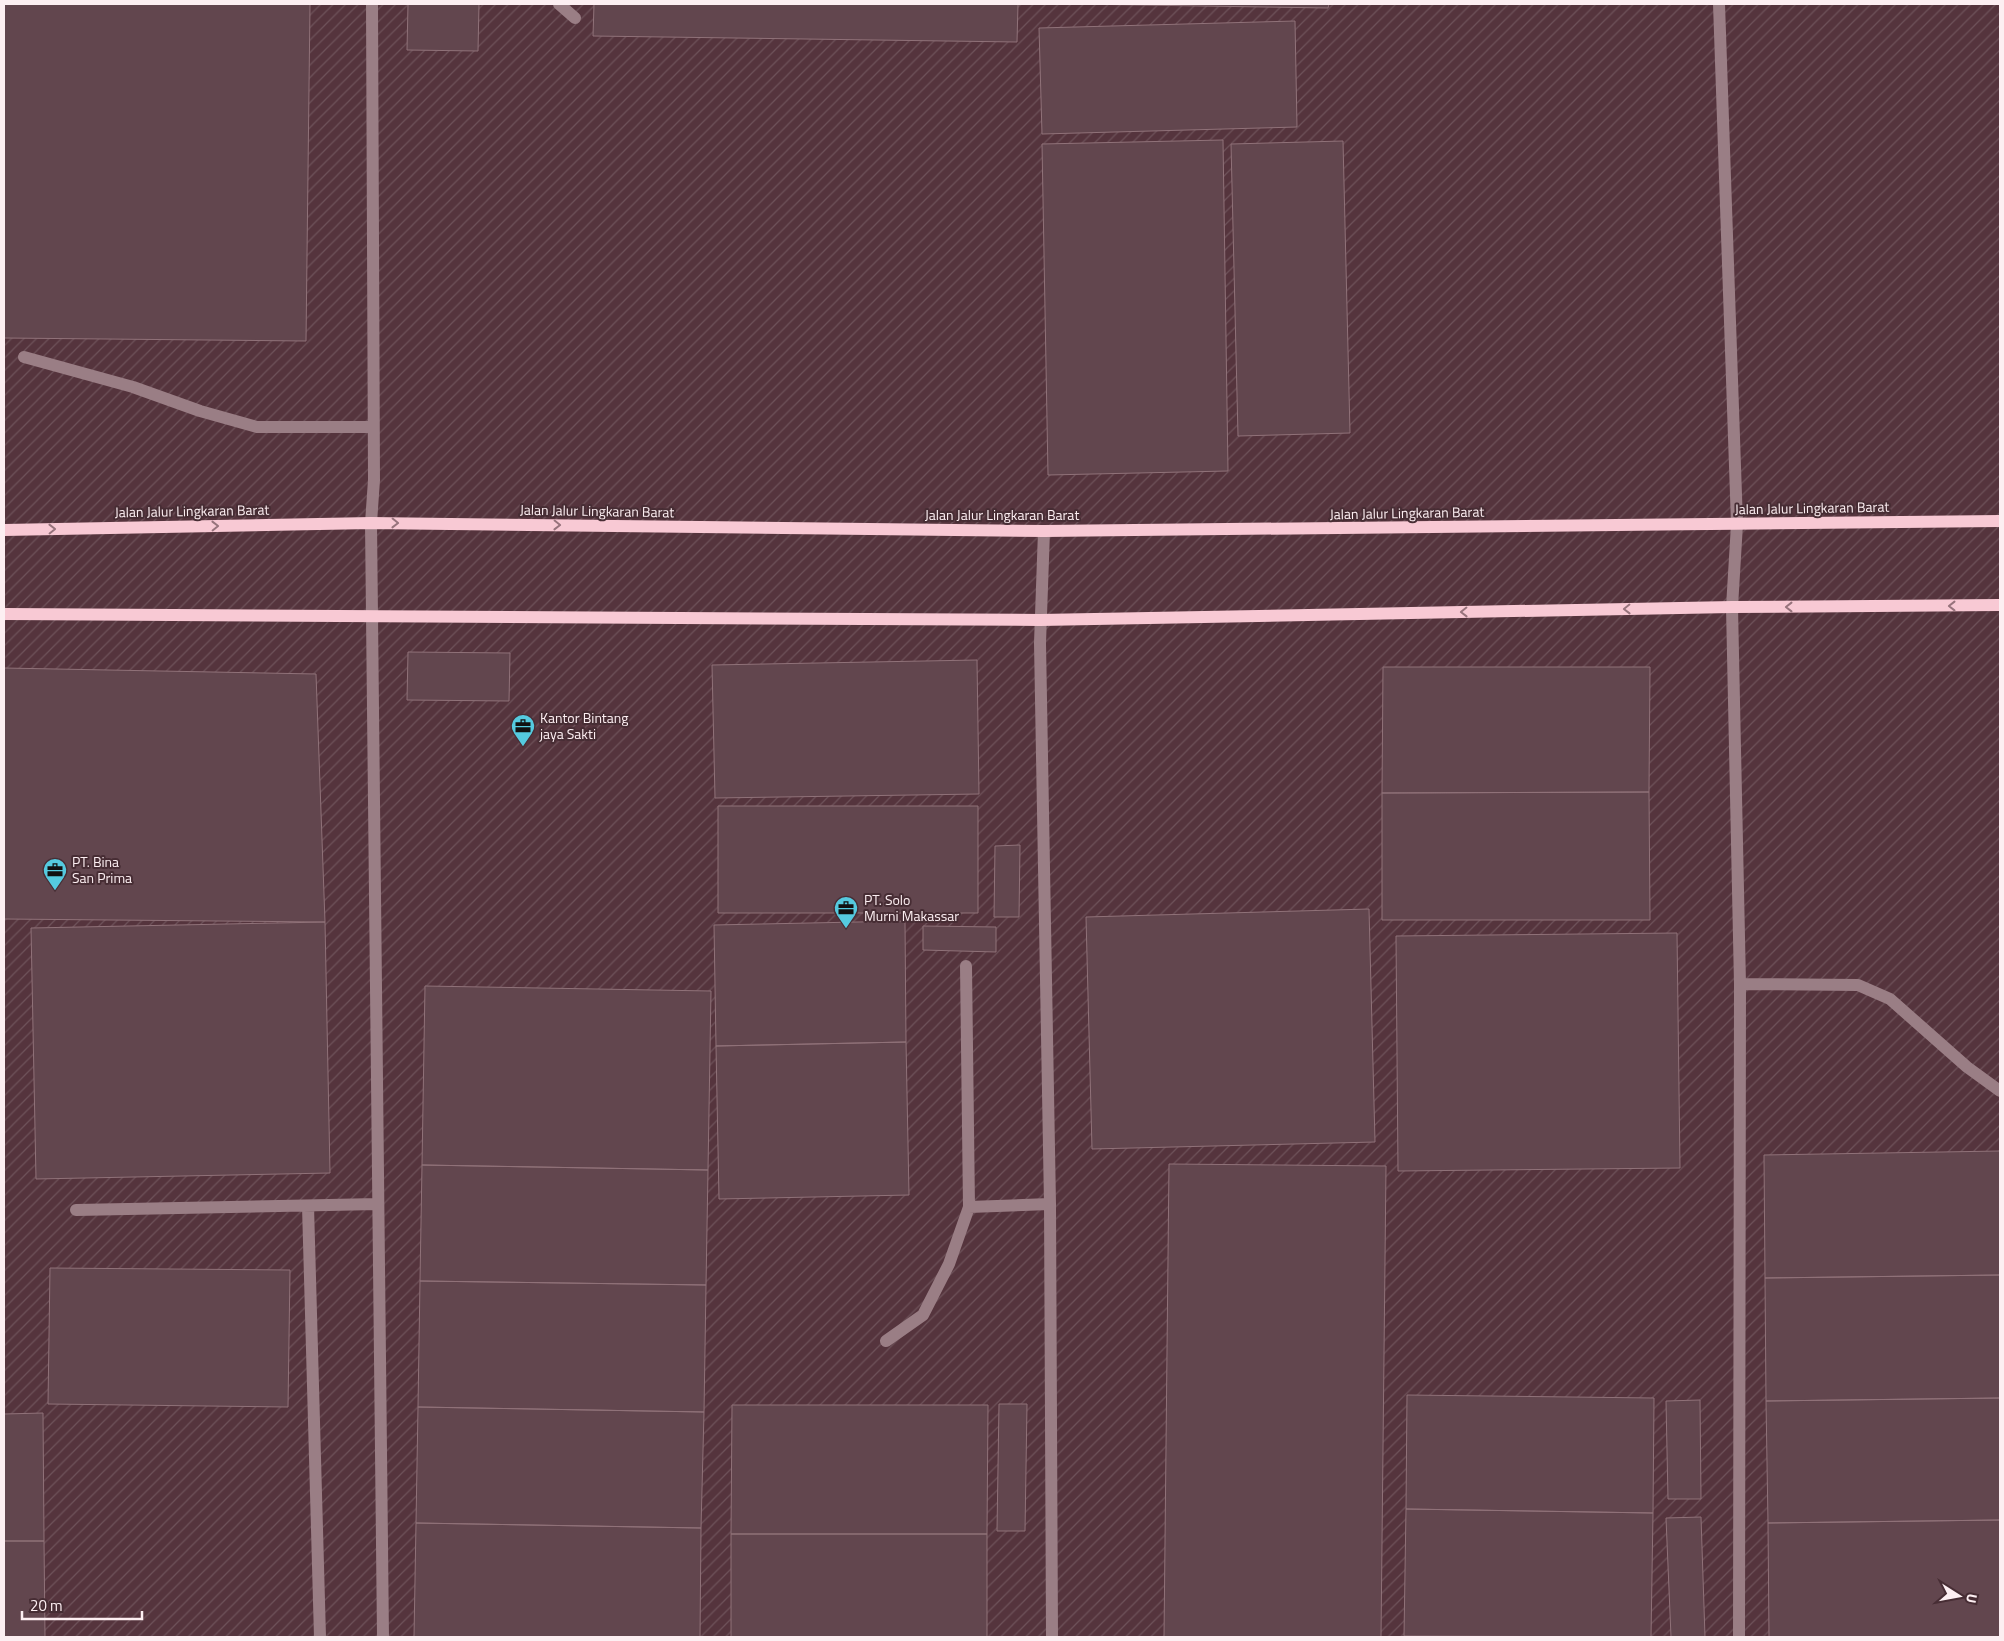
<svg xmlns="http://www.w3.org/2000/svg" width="2004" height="1641" viewBox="0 0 2004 1641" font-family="'Titillium Web',sans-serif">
	<defs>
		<pattern id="industrial-furrows" width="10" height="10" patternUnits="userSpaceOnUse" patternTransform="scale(1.25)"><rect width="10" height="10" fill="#55343d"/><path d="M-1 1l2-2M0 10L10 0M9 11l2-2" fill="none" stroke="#6e525a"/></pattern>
	</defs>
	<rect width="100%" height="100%" fill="#472d34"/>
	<path fill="url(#industrial-furrows)" d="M4,4h1996v1633h-1996z"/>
	<path fill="#62464e" stroke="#907279" d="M4,4h306l-4,337 -302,-3z
		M408,4h71l-1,47 -71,-1z
		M594,4h424l-1,38 -424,-6z
		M1076,4h253l-1,4z
		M1295,21l2,106 -255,7 -3,-106z
		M1223,140l5,331 -180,4 -6,-331z
		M1343,141l7,292 -112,3 -7,-292z
		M408,652l102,1 -1,48 -102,-1z
		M977,660l2,134 -264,4 -3,-133z
		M1383,667h267l-1,125 -267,1z
		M4,668l312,6 9,248 -321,-3z
		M1649,792l1,128h-268v-127z
		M718,806h260v107h-260z
		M1020,845l-1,72h-25l1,-71z
		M1369,909l6,233 -283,7 -6,-232z
		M905,921l1,121 -190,4 -2,-121z
		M325,922l5,251 -294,6 -5,-251z
		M923,926l73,1v25l-73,-2z
		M1677,933l3,235 -282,3 -2,-235z
		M425,986l286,5 -3,179 -286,-5z
		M906,1042l3,153 -190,4 -3,-153z
		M2000,1151v124l-235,3 -1,-123z
		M1169,1164l217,2 -5,471h-217z
		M422,1165l286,5 -2,115 -286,-4z
		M50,1268l240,2 -2,137 -240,-3z
		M2000,1275v123l-234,3 -1,-123z
		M420,1281l286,4 -2,127 -286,-5z
		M1407,1395l247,3 -1,115 -247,-4z
		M2000,1398v122l-232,3 -2,-122z
		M1700,1400l1,99h-33l-2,-98z
		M999,1404h28l-2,127h-28z
		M732,1405h256l-1,129h-256z
		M418,1407l286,5 -3,116 -285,-5z
		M43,1413l1,128h-40v-127z
		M1406,1509l247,4 -2,124 -247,-1z
		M1701,1517l4,120h-34l-5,-119z
		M2000,1520v117h-231l-1,-114z
		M416,1523l285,5 -1,109h-286z
		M731,1534h256v103h-256z
		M4,1541h40l1,96h-41z"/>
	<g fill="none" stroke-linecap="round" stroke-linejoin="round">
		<path stroke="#9a7e85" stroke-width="12" d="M372,4l2,476 -3,43 12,1114
			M559,4l16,14
			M1719,4l18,520 -5,83 8,377 -1,653
			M24,357l109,30 67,24 57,16h116
			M1044,531l-4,112 10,561 2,433
			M966,966l3,241 81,-3
			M1740,984l118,1 32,14 77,68 33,24
			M308,1206l12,431
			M76,1210l302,-6
			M886,1341l37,-26 26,-51 20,-57"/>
		<path stroke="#f8c9d4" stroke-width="12" d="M4,530l367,-7 673,8 956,-10
			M4,614l1036,6 692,-13 268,-2"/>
	</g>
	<defs><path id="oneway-chevron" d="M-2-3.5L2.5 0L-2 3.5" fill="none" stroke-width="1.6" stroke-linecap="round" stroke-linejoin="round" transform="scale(1.25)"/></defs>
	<g stroke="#97737c">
		<use href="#oneway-chevron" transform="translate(395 523) rotate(1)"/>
		<use href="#oneway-chevron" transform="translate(557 525) rotate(1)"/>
		<use href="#oneway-chevron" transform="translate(215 526) rotate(-1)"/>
		<use href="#oneway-chevron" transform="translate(52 529) rotate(-1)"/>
		<use href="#oneway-chevron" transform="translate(1952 606) rotate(180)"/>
		<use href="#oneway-chevron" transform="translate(1789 607) rotate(180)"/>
		<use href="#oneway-chevron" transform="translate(1627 609) rotate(179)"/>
		<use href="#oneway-chevron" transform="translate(1464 612) rotate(179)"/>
	</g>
	<defs>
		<g id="office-pin" transform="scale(1.25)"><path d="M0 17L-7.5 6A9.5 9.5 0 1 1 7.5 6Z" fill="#55cadf" stroke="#472d34"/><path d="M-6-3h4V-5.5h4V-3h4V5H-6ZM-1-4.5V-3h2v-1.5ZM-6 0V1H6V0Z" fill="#111"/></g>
	</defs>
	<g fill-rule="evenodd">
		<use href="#office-pin" x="523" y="726"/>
		<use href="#office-pin" x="55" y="870"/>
		<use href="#office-pin" x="846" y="908"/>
	</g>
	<g text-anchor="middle" stroke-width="4" stroke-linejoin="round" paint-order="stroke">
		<g font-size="14" fill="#fdeff2" stroke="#472d34">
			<text transform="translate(1812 508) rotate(-1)" y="5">Jalan Jalur Lingkaran Barat</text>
			<text transform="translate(192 511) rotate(-1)" y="5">Jalan Jalur Lingkaran Barat</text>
			<text transform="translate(597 511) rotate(1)" y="5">Jalan Jalur Lingkaran Barat</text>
			<text transform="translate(1407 513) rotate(-1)" y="5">Jalan Jalur Lingkaran Barat</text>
			<text x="1002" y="520">Jalan Jalur Lingkaran Barat</text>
		</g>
		<g font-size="14" fill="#fdeff2" stroke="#472d34" text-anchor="start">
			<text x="540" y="723">Kantor Bintang<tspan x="540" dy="16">jaya Sakti</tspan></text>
			<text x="72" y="867">PT. Bina<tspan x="72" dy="16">San Prima</tspan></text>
			<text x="864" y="905">PT. Solo<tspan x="864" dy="16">Murni Makassar</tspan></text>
		</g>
	</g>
	<rect width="2004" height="1641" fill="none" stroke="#fdeff2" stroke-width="10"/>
	<g transform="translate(1959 1596) rotate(101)" stroke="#472d34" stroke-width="4" paint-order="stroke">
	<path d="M0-4L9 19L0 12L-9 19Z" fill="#fdeff2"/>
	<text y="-8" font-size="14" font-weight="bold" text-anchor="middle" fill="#fdeff2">U</text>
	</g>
	<path d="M22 1611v8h120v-8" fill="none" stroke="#fdeff2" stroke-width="2.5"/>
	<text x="30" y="1611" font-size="15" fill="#fdeff2" stroke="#472d34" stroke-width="4" paint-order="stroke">20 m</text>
</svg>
